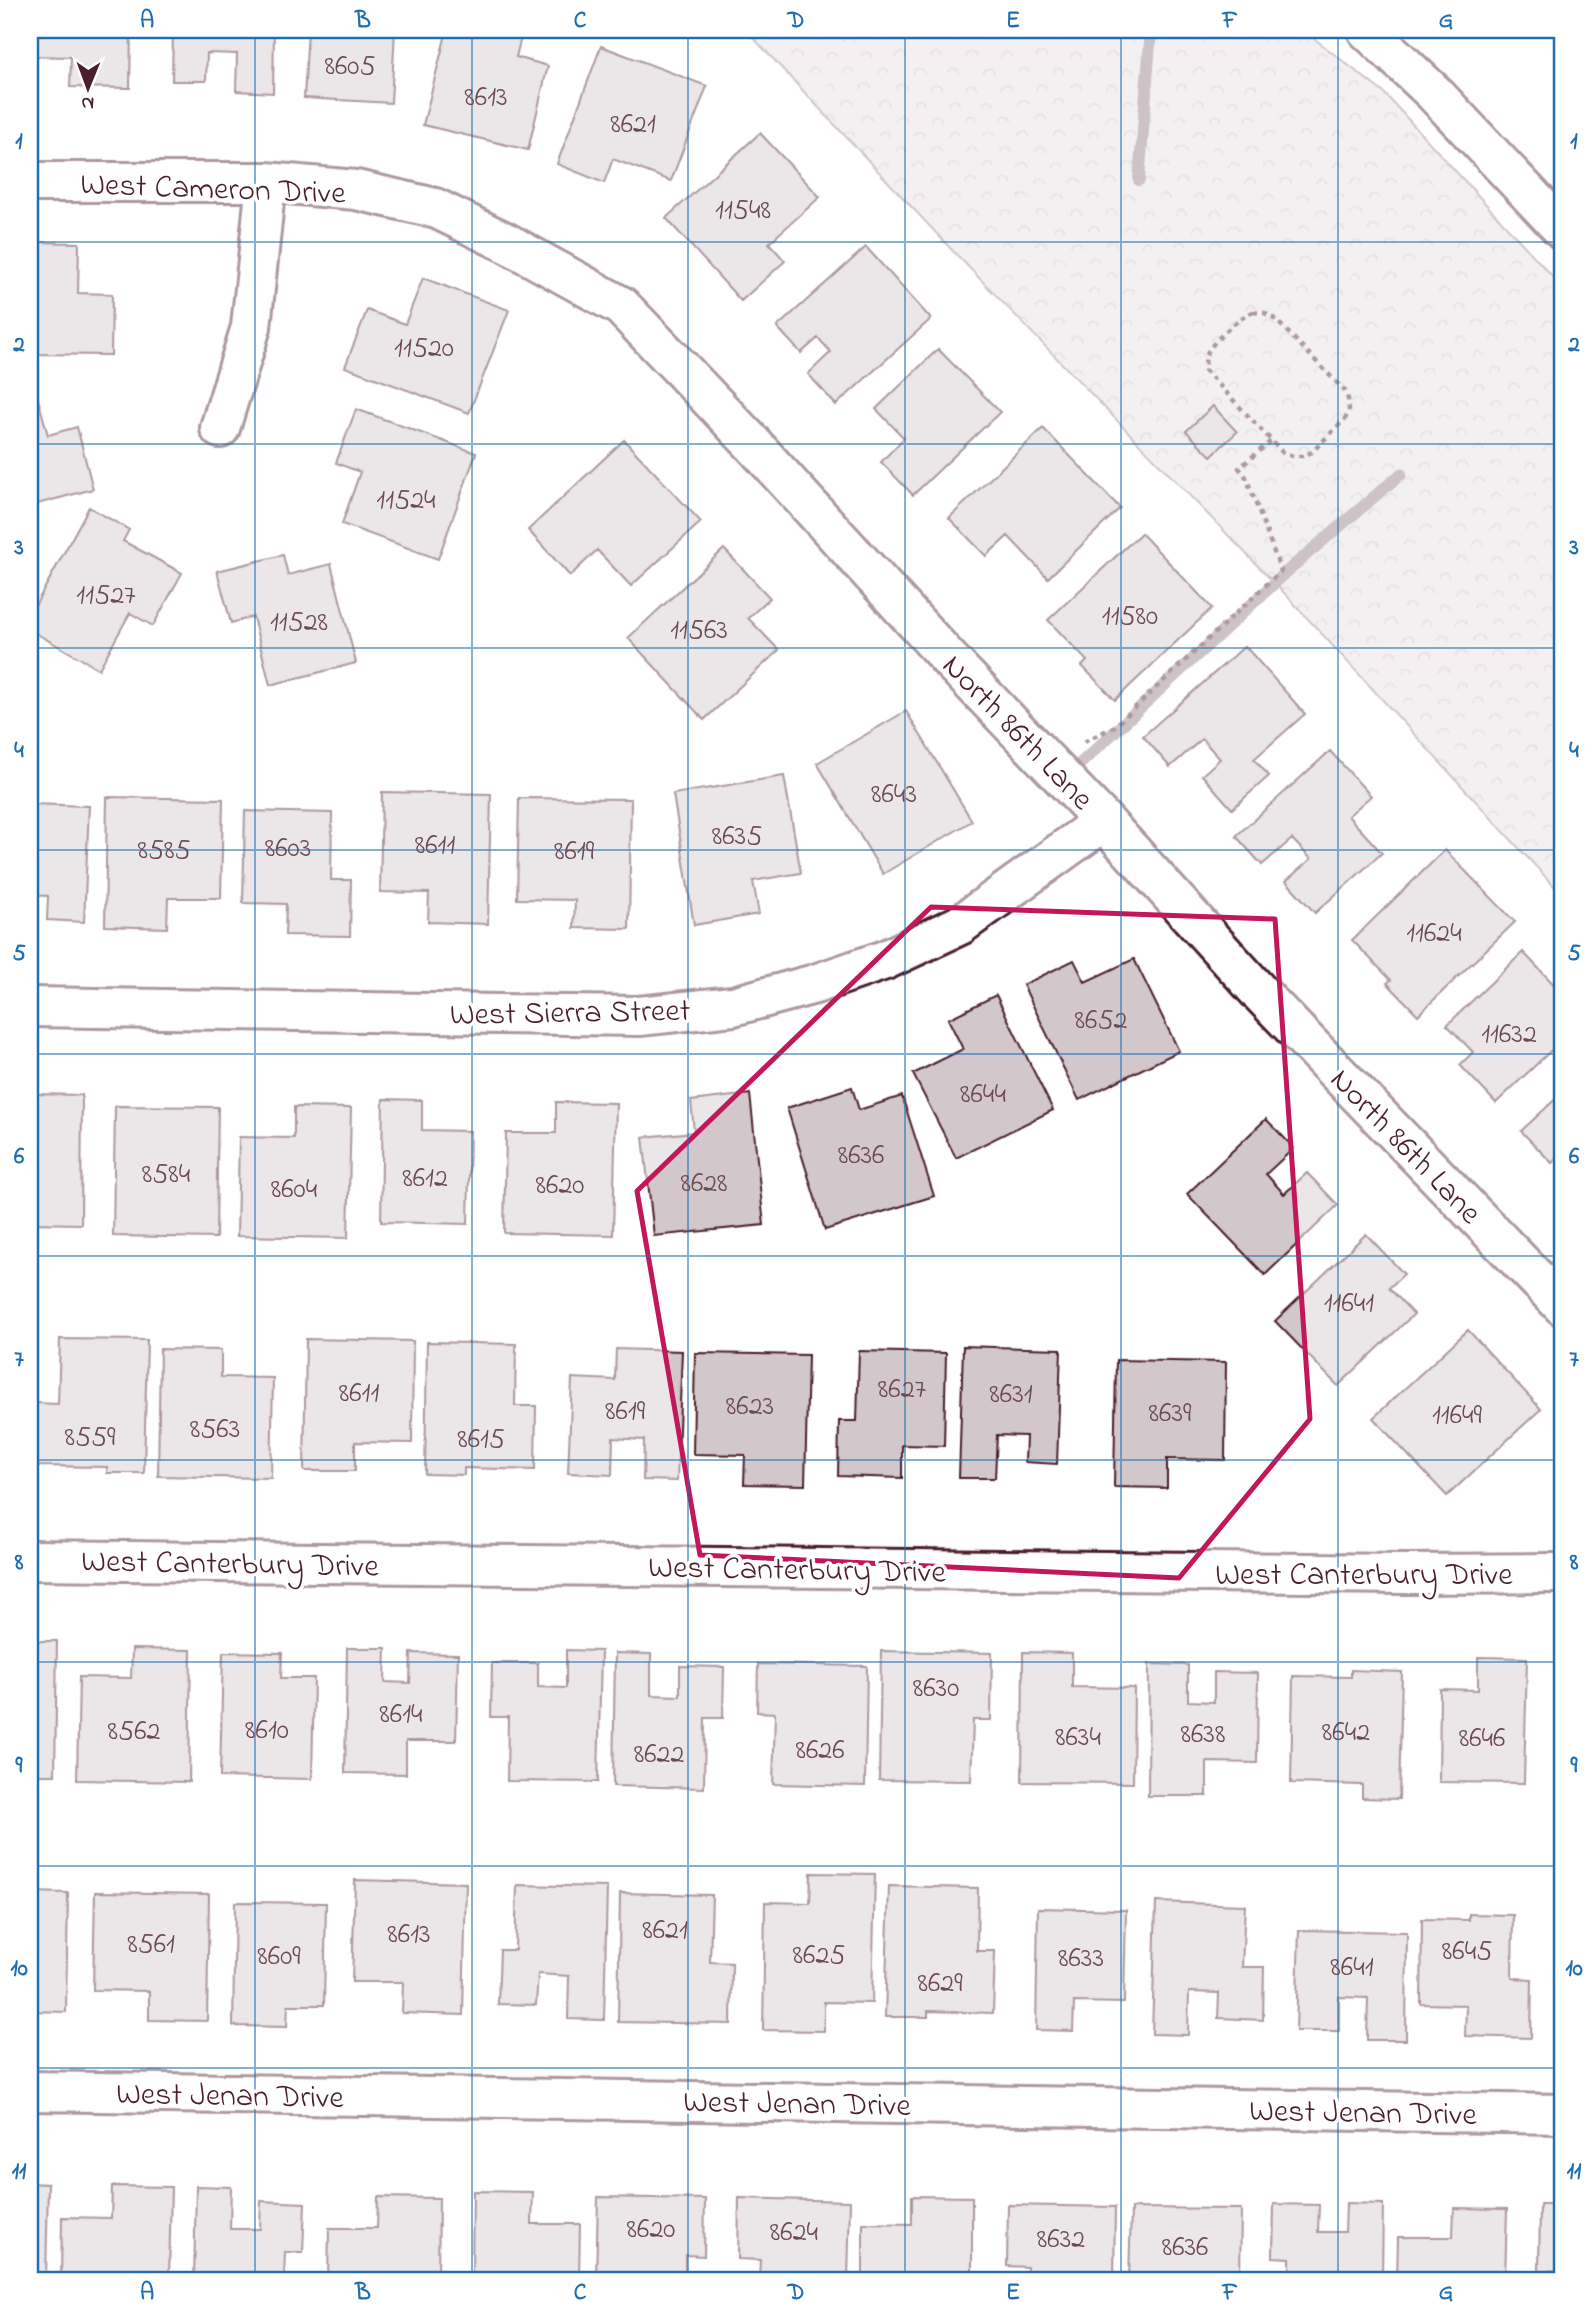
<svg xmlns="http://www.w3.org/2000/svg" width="1593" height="2310" viewBox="0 0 1593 2310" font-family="'Indie Flower',sans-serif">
	<defs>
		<pattern id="park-crowns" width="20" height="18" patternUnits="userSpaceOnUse" patternTransform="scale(1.75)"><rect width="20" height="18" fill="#e5dee0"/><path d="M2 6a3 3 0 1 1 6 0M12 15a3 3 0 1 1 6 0" fill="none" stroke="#c6bec0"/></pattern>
	</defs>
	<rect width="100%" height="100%" fill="#fff"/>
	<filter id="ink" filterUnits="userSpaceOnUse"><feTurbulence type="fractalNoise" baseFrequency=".0143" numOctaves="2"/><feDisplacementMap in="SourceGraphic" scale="14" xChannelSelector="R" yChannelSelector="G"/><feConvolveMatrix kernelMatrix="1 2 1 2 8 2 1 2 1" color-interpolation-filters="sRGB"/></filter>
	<g filter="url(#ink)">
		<path fill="url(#park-crowns)" stroke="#987e86" stroke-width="2" d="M746,30h557l81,63 179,195v608l-276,-300 -335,-346z"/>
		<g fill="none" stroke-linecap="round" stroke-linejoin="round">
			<path stroke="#91787e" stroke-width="12" d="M1139,180l12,-150
				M1067,776l225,-209 109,-93"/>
		</g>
		<path fill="#d2c7cb" stroke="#4a1f2b" stroke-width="2" d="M30,30h101l-1,58 -60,-1 1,-30 -41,-1z
			M173,30h101l-1,63 -37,-2 1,-37 -30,-1 -1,28h-34z
			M308,30h87l-4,73 -87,-5z
			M447,30h63l12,3 -6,24 32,9 -20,84 -105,-25z
			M601,46l106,40 -36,95 -58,-22 -9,24 -47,-19z
			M760,133l60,64 -51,46 16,18 -44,40 -75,-83z
			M30,242l49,1 -1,50 34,1 -1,61 -81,-1z
			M866,247l65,72 -95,86 -28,-31 23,-22 -13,-14 -17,15 -24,-26z
			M423,278l86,32 -40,103 -124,-46 22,-57 38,14z
			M938,349l62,63 -87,83 -32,-33 23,-24 -28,-29z
			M35,388l13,47 29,-8 16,62 -63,17v-117z
			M1213,406l24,26 -26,24 -25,-25z
			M356,409l120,44 -38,106 -96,-35 18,-52 -24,-9z
			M1043,428l77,80 -72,70 -40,-42 -22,20 -37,-38z
			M624,440l77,82 -70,64 -34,-36 -27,26 -42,-46z
			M89,507l40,23 -6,11 59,32 -29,53 -23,-13 -31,56 -69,-39v-15z
			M1141,533l71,75 -97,92 -33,-34 5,-5 -39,-41z
			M724,549l46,49 -22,20 31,32 -75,70 -76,-82z
			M283,555l5,20 43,-11 25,99 -86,22 -17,-68 -22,6 -14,-52z
			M1245,646l60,68 -51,45 15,17 -37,33 -30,-34 18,-16 -18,-20 -32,28 -27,-31z
			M906,711l66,110 -89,53 -66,-111z
			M1330,751l41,45 -23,20 34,37 -67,60 -29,-32 25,-22 -19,-20 -30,26 -26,-29z
			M784,776l17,97 -48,8 6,33 -65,11 -21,-131z
			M382,792l109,2 -3,130 -60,-2 1,-29 -49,-1z
			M107,797l116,2 -2,99h-53l-1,30 -62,-2z
			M519,798l112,1 -2,130 -55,-1 1,-28 -58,-1z
			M30,804l59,2 -5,116 -37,-2 1,-24 -18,-1z
			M245,811l87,2 -1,67h20l-1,56 -65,-1 1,-31 -43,-1z
			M1445,850l70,72 -97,93 -31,-32 4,-3 -39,-40z
			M1523,952l40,42v45l-67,64 -36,-38 13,-13 -26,-27z
			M1134,959l45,92 -100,49 -56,-115 51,-25 11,22z
			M996,995l57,115 -97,48 -43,-84 50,-25 -15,-30z
			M852,1087l7,23 43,-14 32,100 -109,34 -38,-122z
			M1563,1092v61l-11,10 -31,-32z
			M30,1094l52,1 -1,129 -51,-1z
			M750,1094l14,131 -110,11 -11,-99 51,-5 -3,-31z
			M383,1099l39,1v30l48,1 -2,93 -87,-2z
			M556,1102l60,1 -3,132 -109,-2 2,-100h50z
			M115,1106l103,1 -2,131 -103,-2z
			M294,1107l57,1 -3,130 -111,-2 2,-99 55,1z
			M1266,1119l28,29 -28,26 18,20 23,-21 31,32 -73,70 -78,-81z
			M1366,1234l38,40 -15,14 25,26 -76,72 -63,-65z
			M1468,1330l73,79 -94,87 -74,-78z
			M60,1339l87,1 -3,133h-37v-6l-72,-1 1,-63 22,1z
			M306,1339l107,2 -1,102 -57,-1v29h-51z
			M427,1342l89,2 -1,62h21l-1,64 -71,-2v7l-39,-1z
			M963,1346l98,3 -4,115 -32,-2 1,-26 -29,-1 -2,43h-36z
			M160,1349l61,1v27l52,1 -2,100 -113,-2z
			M616,1349l66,2 -5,130 -34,-1 1,-40 -31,-2 -1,37 -44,-2 4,-95 43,2z
			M859,1351l87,2 -2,93 -42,-1v33l-64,-2 1,-55h18z
			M695,1353l113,2 -3,130 -61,-1 1,-29 -52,-1z
			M1116,1360l110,2 -1,98 -58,-1v29l-53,-1z
			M30,1641h27l-2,134h-25z
			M347,1648h39l-1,34 25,1 1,-30 47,1 -2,87h-50v33l-61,-1z
			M132,1649l59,1 -2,132 -112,-2 2,-103 52,1z
			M566,1650l35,1 -3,131 -91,-1 1,-64h-17l1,-54h46v24l28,1z
			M881,1651l111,2 -1,67h-18l-2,61 -92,-1z
			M223,1652l59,1 -1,25h33l-2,101 -92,-2z
			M1023,1652l49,1v34l62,1 -1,95 -111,-1z
			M615,1653l36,1v41l29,1v-30l44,1 -1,51h-18l-1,70 -91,-2z
			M1478,1657l49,1 -3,125 -85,-1 1,-93 38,1z
			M1561,1662h2l-1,105z
			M758,1664l109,2 -2,120 -92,-2 2,-71 -18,-1z
			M1149,1664l39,1v36l26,1v-30l44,1 -1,90 -50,-1v34h-59z
			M1351,1670l51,2 -3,127 -37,-1v-13l-71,-2 2,-107 58,1z
			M811,1873l64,1 -3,129 -48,-1v29l-61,-1 2,-128 45,1z
			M355,1880l111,3 -3,132 -61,-2 1,-31h-51z
			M517,1885l90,2 -3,133 -36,-1 1,-43 -31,-2 -2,31 -38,-1 2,-54h15z
			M889,1886l89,2 -1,63h18l-2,62 -65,-2v6h-43z
			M30,1892l38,1 -2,119 -36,-1z
			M95,1892l114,2 -2,127 -58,-1v-29l-56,-1z
			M620,1893l92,2 -2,67 22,1 -1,61 -113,-2z
			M235,1902l91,1 -2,102h-36l-1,22 -54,-1z
			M1156,1902l89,3 -3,62h22l-1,53 -45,-2 1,-25 -30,-1 -1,43 -36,-1z
			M1038,1908l88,2 -2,93 -50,-1 -1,29 -37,-1z
			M1469,1914l44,1 -1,63 20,1 -1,59 -66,-2 1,-31 -45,-1 1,-85 47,1z
			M1299,1930l108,2 -1,108h-39l1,-42 -29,-1v34h-43z
			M30,2183l18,1 -2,96h-16z
			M112,2186l59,1 -2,93h-108l1,-63 49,1z
			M196,2186l35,1 -1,42h30l1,-28 44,2 -2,49h-18l-1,28h-90z
			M473,2191l60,1 -1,32h48l-1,56h-107z
			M912,2196l60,1v83h-109v-57l49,1z
			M378,2197l61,1 -1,82h-110l1,-52h48z
			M598,2197l107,2 -1,57 -19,-1v25h-89z
			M739,2198l111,3 -2,79h-89l1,-20 -22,-1z
			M1346,2203l37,1 -1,76h-92v-22l-17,-1 1,-53 45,1 -1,27h27z
			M1540,2204h23v76h-2v-9l-22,-1z
			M1008,2205l107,2 -1,73h-87v-13l-20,-1z
			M1131,2208l110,1 -1,71h-111z
			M1454,2208l53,1 -2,71h-108l1,-43h55z"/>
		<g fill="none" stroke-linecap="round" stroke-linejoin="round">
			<g stroke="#4a1f2b" stroke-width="44">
				<path id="minor" d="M1367,30l66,62 130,138
					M30,182h236l90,8 79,18 70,34 116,64 131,137 198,217 154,161 156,172 303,313
					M220,428l31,-101 15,-145
					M30,1007l609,9 94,-10 82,-22 70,-24 75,-35 144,-104
					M30,1560l1376,14 157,-1
					M30,2091l1533,23"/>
			</g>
			<path stroke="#4a1f2b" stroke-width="4.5" stroke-dasharray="5 5" stroke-linecap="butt" d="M1253,312l12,1 11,7 69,71 3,8 1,12 -4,8 -33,33 -9,4h-10l-10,-3 -78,-83c0,-8 0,-15 5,-22 10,-12 28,-30 43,-36z
				M1084,742l31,-16 166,-155 -35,-94 -7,-9 32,-27"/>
			<use href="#minor" stroke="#fff" stroke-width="38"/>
		</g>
	</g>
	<path d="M0 0H1593V2310H0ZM931,907l344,12 35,500 -131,159 -479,-23 -63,-364z" fill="#fff" fill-opacity=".55" fill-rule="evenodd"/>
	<path fill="none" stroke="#c2185b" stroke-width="5" stroke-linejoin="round" d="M931,907l344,12 35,500 -131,159 -479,-23 -63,-364z"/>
	<path fill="none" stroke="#1f6fb2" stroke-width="2" stroke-opacity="0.55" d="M255,30v2250M472,30v2250M688,30v2250M905,30v2250M1121,30v2250M1338,30v2250M30,242h1533M30,444h1533M30,648h1533M30,850h1533M30,1054h1533M30,1256h1533M30,1460h1533M30,1662h1533M30,1866h1533M30,2068h1533"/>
	<g text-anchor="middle" stroke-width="7" stroke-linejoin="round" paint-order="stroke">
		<g font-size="28" fill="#6c4953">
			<text x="350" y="74">8605</text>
			<text x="486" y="105">8613</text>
			<text x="633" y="132">8621</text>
			<text x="743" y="218">11548</text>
			<text x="424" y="356">11520</text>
			<text x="406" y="508">11524</text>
			<text x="106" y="603">11527</text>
			<text x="1130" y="624">11580</text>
			<text x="299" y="630">11528</text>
			<text x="699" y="638">11563</text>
			<text x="894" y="802">8643</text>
			<text x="737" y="844">8635</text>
			<text x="435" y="853">8611</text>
			<text x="288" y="856">8603</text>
			<text x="164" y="858">8585</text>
			<text x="574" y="859">8619</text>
			<text x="1434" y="941">11624</text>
			<text x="1101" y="1028">8652</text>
			<text x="1509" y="1042">11632</text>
			<text x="983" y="1102">8644</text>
			<text x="861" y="1163">8636</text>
			<text x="166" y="1182">8584</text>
			<text x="425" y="1186">8612</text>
			<text x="704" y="1191">8628</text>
			<text x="560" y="1193">8620</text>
			<text x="294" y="1197">8604</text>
			<text x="1349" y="1311">11641</text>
			<text x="902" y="1397">8627</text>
			<text x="359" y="1401">8611</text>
			<text x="1011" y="1402">8631</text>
			<text x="750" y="1414">8623</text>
			<text x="625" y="1419">8619</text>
			<text x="1170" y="1421">8639</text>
			<text x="1457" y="1423">11649</text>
			<text x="215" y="1437">8563</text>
			<text x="90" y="1445">8559</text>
			<text x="481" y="1447">8615</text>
			<text x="936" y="1696">8630</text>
			<text x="401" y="1722">8614</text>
			<text x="267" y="1738">8610</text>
			<text x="134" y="1739">8562</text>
			<text x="1346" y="1740">8642</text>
			<text x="1203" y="1742">8638</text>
			<text x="1078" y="1745">8634</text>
			<text x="1482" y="1746">8646</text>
			<text x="820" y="1758">8626</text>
			<text x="659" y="1762">8622</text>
			<text x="665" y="1938">8621</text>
			<text x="409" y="1942">8613</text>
			<text x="151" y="1952">8561</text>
			<text x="1467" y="1959">8645</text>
			<text x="819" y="1963">8625</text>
			<text x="279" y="1964">8609</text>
			<text x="1081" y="1966">8633</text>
			<text x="1352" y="1975">8641</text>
			<text x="940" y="1991">8629</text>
			<text x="651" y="2237">8620</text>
			<text x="794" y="2240">8624</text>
			<text x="1061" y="2247">8632</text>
			<text x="1185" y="2255">8636</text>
		</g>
		<g font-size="32" fill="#4a1f2b" stroke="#fff">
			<text transform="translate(213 187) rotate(2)" y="11">West Cameron Drive</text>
			<text transform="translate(1019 731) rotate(46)" y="11">North 86th Lane</text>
			<text transform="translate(570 1011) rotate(-1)" y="11">West Sierra Street</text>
			<text transform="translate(1407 1145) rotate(46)" y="11">North 86th Lane</text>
			<text transform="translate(230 1562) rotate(1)" y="11">West Canterbury Drive</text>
			<text transform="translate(797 1568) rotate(1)" y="11">West Canterbury Drive</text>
			<text x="1364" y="1584">West Canterbury Drive</text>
			<text transform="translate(230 2094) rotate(1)" y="11">West Jenan Drive</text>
			<text transform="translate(797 2102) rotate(1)" y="11">West Jenan Drive</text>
			<text transform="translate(1363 2111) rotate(1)" y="11">West Jenan Drive</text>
		</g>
	</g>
	<rect width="1593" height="2310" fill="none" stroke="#fff" stroke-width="77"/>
	<g transform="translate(88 88) rotate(181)" stroke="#ffffff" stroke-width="5" paint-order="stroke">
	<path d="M0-5L12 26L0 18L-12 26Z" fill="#4a1f2b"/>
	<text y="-10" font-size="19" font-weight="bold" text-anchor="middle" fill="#4a1f2b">N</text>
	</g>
	<rect x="38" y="38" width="1516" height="2234" fill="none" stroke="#1f6fb2" stroke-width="2.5"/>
	<g font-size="23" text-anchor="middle" font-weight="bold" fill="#1f6fb2">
		<text x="147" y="27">A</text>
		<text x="363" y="27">B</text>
		<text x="580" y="27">C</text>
		<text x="796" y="27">D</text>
		<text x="1013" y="27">E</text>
		<text x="1230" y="27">F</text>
		<text x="1446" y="27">G</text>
		<text x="19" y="148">1</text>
		<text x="1574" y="148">1</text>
		<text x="19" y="351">2</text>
		<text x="1574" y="351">2</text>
		<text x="19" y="554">3</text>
		<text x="1574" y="554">3</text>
		<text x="19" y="757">4</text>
		<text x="1574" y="757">4</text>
		<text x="19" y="960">5</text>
		<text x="1574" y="960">5</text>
		<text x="19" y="1163">6</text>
		<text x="1574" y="1163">6</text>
		<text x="19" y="1366">7</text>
		<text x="1574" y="1366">7</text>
		<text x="19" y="1569">8</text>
		<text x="1574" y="1569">8</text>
		<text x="19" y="1772">9</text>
		<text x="1574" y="1772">9</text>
		<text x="19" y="1975">10</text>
		<text x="1574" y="1975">10</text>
		<text x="19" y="2178">11</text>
		<text x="1574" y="2178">11</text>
		<text x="147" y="2299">A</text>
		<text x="363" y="2299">B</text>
		<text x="580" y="2299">C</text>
		<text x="796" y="2299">D</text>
		<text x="1013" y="2299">E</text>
		<text x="1230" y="2299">F</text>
		<text x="1446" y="2299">G</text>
	</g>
</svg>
